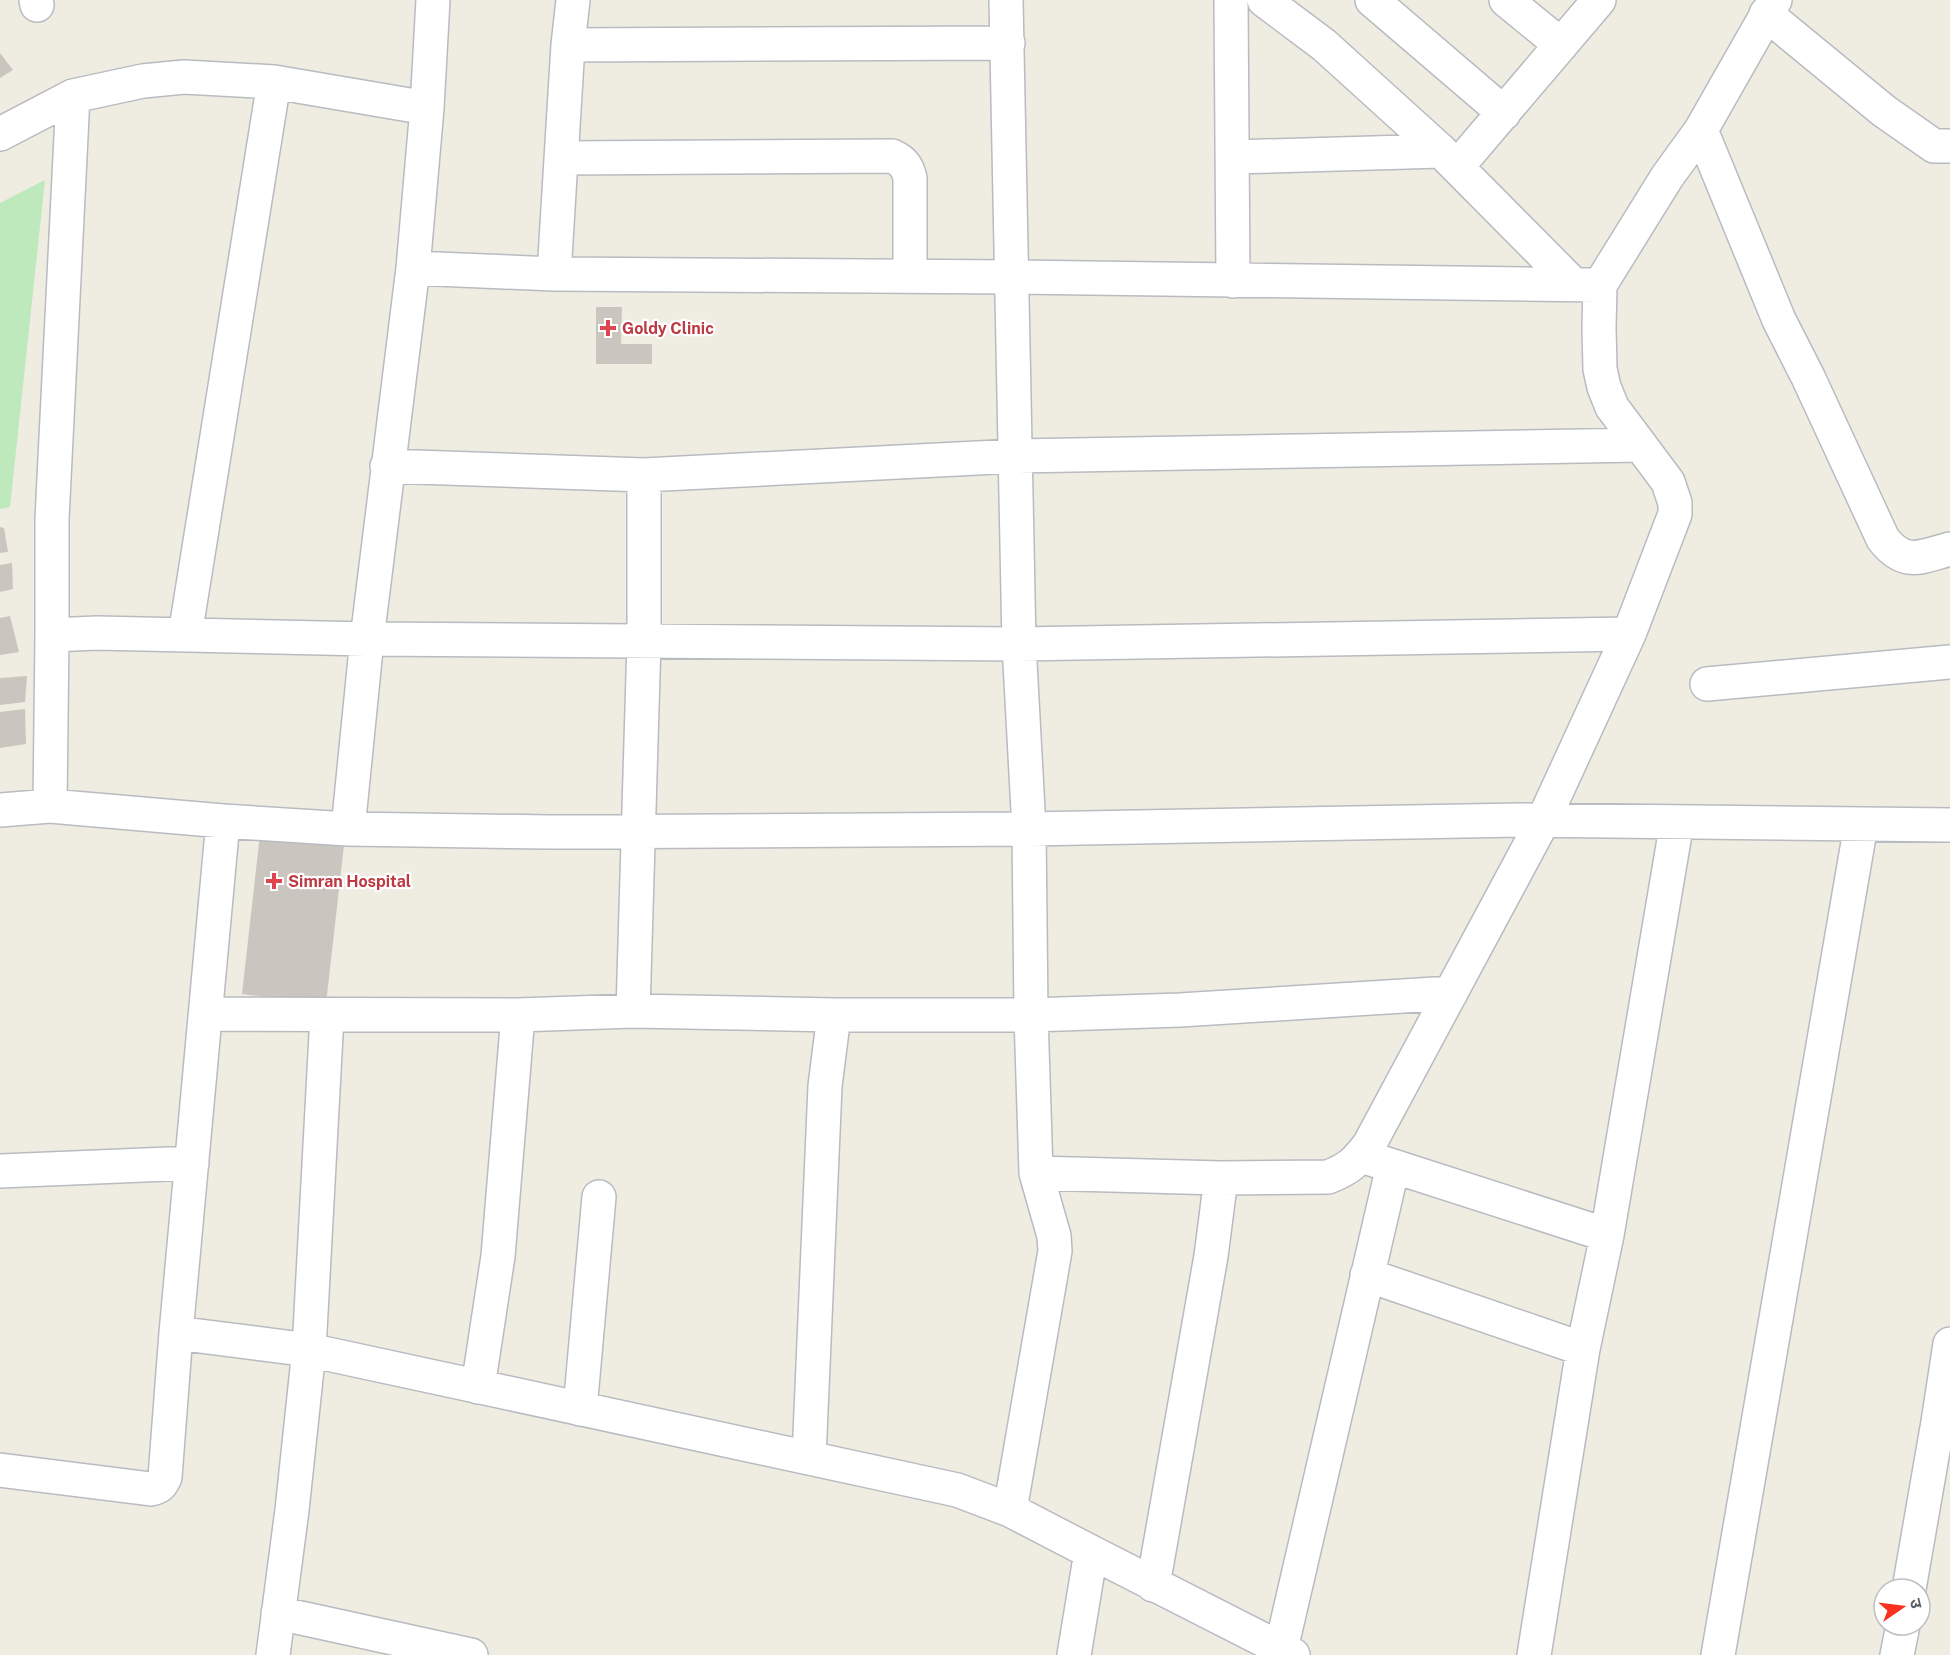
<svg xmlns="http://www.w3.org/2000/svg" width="1950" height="1655" viewBox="0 0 1950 1655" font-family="'Public Sans','Noto Sans Devanagari',sans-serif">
	<rect width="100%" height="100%" fill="#efece2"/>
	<path fill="#bde9bd" d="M45,180l-35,327 -10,2v-306z"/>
	<path fill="#cac6bf" d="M0,53l13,17 -13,8z
		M596,307h26l-1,37h31v20h-56z
		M0,527l4,1 4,24 -8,1z
		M12,563l1,26 -13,3v-27z
		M10,616l9,36 -19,3v-37z
		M27,676l-2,26 -25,3v-27z
		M25,709l1,35 -26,4v-36z
		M260,834l84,11 -18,159 -84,-10z"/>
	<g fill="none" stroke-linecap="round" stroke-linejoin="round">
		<g stroke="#b8bbc0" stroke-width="36">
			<path id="minor" d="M36,0l1,5
				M1006,0l13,644 10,185 2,186 5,158 18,63 1,15 -45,259
				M1231,0l2,281
				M1264,0l60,45 117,106 132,133
				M1372,0l132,113
				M1506,0l55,45
				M1766,14l118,97 50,35h16
				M568,45l440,-2
				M1701,130l78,190 29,57 75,162c22,28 37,18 67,10
				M0,134l73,-38 70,-15 41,-4 90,5 153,26
				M1233,157l208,-6
				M561,158l331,-2c11,5 15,10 18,22v98
				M1457,167l142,-167
				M413,268l141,6 458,3 588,8
				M554,274l14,-229 5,-45
				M387,466l257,9 372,-19 623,-11
				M52,635v-116l21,-423
				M185,635l89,-553
				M1707,684l243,-22
				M50,806l2,-171 45,-2 270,6 652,5 610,-10
				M0,810l50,-4 173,15 125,8 202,3 479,-3 491,-9 430,5
				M348,829l19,-190 46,-371 14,-160 6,-108
				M633,1011l11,-370v-166
				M206,1014l312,1 115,-4 201,4 -9,71 -16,372
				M834,1015h197l149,-5 271,-17
				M1371,1159l236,76
				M0,1171l192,-8
				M1036,1173l185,5 107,-1c21,-8 28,-15 41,-32l174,-324 86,-187 46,-120v-11l-7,-21 -56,-75 -8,-20 -4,-18 -1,-41 1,-43 67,-108 34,-47 74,-130
				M1367,1275l216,74
				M176,1333l133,17 18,-334
				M478,1387l20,-131 20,-241
				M580,1409l19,-212
				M0,1470l151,19c9,-2 11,-5 14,-12l11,-144 47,-512
				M1153,1585l58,-329 10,-78
				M1909,1589l29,-167 12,-78
				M278,1613l193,42
				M1281,1649l112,-483
				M273,1655l19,-145 17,-160 648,140 53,20 81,42
				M1074,1655l17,-103 202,103
				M1534,1655l49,-306 24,-114 70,-413
				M1718,1655l143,-830
				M1897,1655l6,-30"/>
		</g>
		<use href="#minor" stroke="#fff" stroke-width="33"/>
	</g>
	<g fill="#e0444e" stroke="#fff" stroke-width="2">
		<path d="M605 319h6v6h6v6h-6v6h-6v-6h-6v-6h6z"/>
		<path d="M271 872h6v6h6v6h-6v6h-6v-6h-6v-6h6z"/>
	</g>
	<g text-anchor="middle" stroke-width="4.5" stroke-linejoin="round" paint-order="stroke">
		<g font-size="16" font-weight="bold" fill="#be3a42" stroke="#fff" text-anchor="start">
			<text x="622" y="334">Goldy Clinic</text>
			<text x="288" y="887">Simran Hospital</text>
		</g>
	</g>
	<g transform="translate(1902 1607) rotate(76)"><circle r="28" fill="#ffffff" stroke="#bdbfc1" stroke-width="1.5"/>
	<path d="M0-4.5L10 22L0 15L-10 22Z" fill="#f9311f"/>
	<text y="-9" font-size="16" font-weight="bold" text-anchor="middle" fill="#5b5f65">उ</text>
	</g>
</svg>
